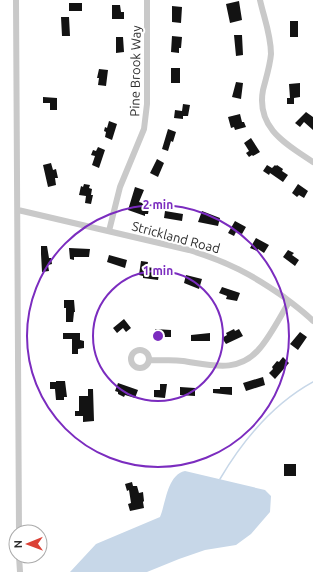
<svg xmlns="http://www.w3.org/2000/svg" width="313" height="572" viewBox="0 0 313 572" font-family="Ubuntu,sans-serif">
	<rect width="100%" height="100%" fill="#fff"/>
	<path fill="#c7d7e8" d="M185,471l80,19 6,6 -1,16 -19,22 -15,11 -31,5 -26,9 -32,13h-77l26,-28 64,-27c6,-14 7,-42 25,-46z"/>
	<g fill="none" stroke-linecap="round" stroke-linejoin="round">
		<path stroke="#c7d7e8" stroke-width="1.5" d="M220,479c23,-39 53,-75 93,-97"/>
	</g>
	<path fill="#131313" d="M239,1l3,19 -12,3 -4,-19z
		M69,3h13v8h-13z
		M112,5h8l1,7h3v7h-12z
		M172,6l10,1 -1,16 -9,-1z
		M61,17h8l1,19h-8z
		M290,21h8v16h-8z
		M234,35h8l1,20 -7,1z
		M172,36l10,1 -1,11h-2v5l-8,-1z
		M116,37h7l1,15 -8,1z
		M171,68h9v15h-9z
		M99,69l9,1 -2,16 -8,-1 1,-7h-2z
		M236,82l7,1 -2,16 -9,-2z
		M300,83v14l-6,1v6h-7v-6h3l-1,-14z
		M43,97l14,1v12h-7v-7h-7z
		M183,104l7,1 -2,11h-5v3l-9,-1 1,-8 7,1z
		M306,112l7,5v13l-9,-8 -4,5 -5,-4z
		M240,114l2,8h2l2,5 -11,3 -1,-3 -3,1 -3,-11z
		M109,121l8,3 -5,16 -7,-3 1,-5 -2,-1 1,-4 2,1z
		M168,129l8,3 -3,10 -2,-1 -3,10 -6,-2z
		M251,138l9,14 -7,4 -1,-1 -3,2 -3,-4 3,-2 -5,-8z
		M98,147l7,3 -6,18 -7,-3 3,-9 -4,-1 2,-5 3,1z
		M157,159l7,4 -6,14 -8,-4z
		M51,163l2,7 3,-1 2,9h-3l1,7 -8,2 -5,-22z
		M267,165l5,3 3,-3 1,1 1,-1 6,4 -1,2 6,4 -5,7 -13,-9 -1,2 -6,-4z
		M84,184l6,1 -1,3 3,1 -1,6h2l-2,9 -6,-1 1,-7 -7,-1 2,-9 2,1z
		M298,184l10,7 -4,7 -5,-3 -2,2 -5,-4z
		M135,187l9,3 -5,12 7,2 -1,3 4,1 -1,6h-3v2l-17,-6z
		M165,211l18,3 -1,7 -18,-3z
		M202,211l18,7 -2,8 -20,-4z
		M235,221l11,6 -4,7 -6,-2 -2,4 -6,-3z
		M256,238l13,7 -5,8 -6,-4 -1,2 -7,-3z
		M41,246h6l2,12h2l1,6 -4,1 1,6 -7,1 -1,-18z
		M69,248l21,1 -1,8h-15v3l-4,-1z
		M288,250l6,3 -2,2 7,5 -4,6 -12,-9z
		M109,255l18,5 -2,8 -18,-6z
		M141,261l7,1 -1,5 13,2 -2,11 -15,-2v-2l-4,-1z
		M186,275l16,4 -3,10 -15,-6z
		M222,287l18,6 -3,8 -11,-2 1,-3 -8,-3z
		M64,300h10l1,12h-1l-1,10h-7v-14h-2z
		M124,319l7,9 -5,4 -3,-4 -6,5 -4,-5z
		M155,329l16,1v7h-16z
		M234,329l1,2 4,-2 4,7 -17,8 -4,-6 5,-3 -1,-2z
		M300,332l7,5 -9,13 -8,-6z
		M63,333h17v7l4,1v7l-6,1v5h-6v-15h-9z
		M210,333v8h-19v-6z
		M283,357l6,6 -14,16 -6,-6 4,-4 -1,-2 5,-6 2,1z
		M263,377l2,8 -19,6 -3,-8z
		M56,381h9l2,16h-3v3h-8l-1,-11h-5v-7h6z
		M118,383l20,7 -3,8 -10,-3 -1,2 -6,-3v-2l-3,-1z
		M160,384h7l-2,14 -11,-1v-7h6z
		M180,387l15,1v8l-15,-1z
		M220,387h12v8l-19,-2v-4h7z
		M88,389h5l1,32 -11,1v-6h-8v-5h4v-15h9z
		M284,464h12v12h-12z
		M132,482l1,4h4l2,7 4,-1 1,9 -1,1 1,6 -14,3 -2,-7 3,-1 -2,-13 -2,1 -2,-7z"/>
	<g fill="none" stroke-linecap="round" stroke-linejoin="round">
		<path stroke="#c9c9c9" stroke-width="6" d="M16,0l3,532
			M260,0c4,18 11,35 11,54 -1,12 -5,24 -8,36 -7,38 23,54 50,72
			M18,210l171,40c39,12 62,24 95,47 10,8 20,15 29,24
			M109,231l11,-44 24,-58 3,-25v-104
			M131 359a9 9 0 1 1 18 0a9 9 0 1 1-18 0Z
			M149,360c11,0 23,0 34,1 28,4 56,13 77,-13 11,-13 20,-31 29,-46
			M19,556l1,16"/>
	</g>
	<g fill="none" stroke="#7b2cbf" stroke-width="2">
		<circle cx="158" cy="336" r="65"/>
		<circle cx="158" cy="336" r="131"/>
	</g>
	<g text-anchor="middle" stroke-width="4" stroke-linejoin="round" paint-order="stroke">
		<g font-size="13" fill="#2c2c2c" stroke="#fff">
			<text transform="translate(135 71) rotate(-89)" y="5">Pine Brook Way</text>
			<text transform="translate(176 237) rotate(15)" y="5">Strickland Road</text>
		</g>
	</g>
	<circle cx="158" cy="336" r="6" fill="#7b2cbf" stroke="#fff" stroke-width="2"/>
	<g font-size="12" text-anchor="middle" font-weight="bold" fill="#7b2cbf" stroke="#fff" stroke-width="4" stroke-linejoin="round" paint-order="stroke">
		<text x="158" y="209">2 min</text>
		<text x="158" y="275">1 min</text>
	</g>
	<g transform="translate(28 544) rotate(269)"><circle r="19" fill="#ffffff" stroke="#ababab"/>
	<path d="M0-3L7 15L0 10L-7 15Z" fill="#db4136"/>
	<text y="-6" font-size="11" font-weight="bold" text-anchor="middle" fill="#2c2c2c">N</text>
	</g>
</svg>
